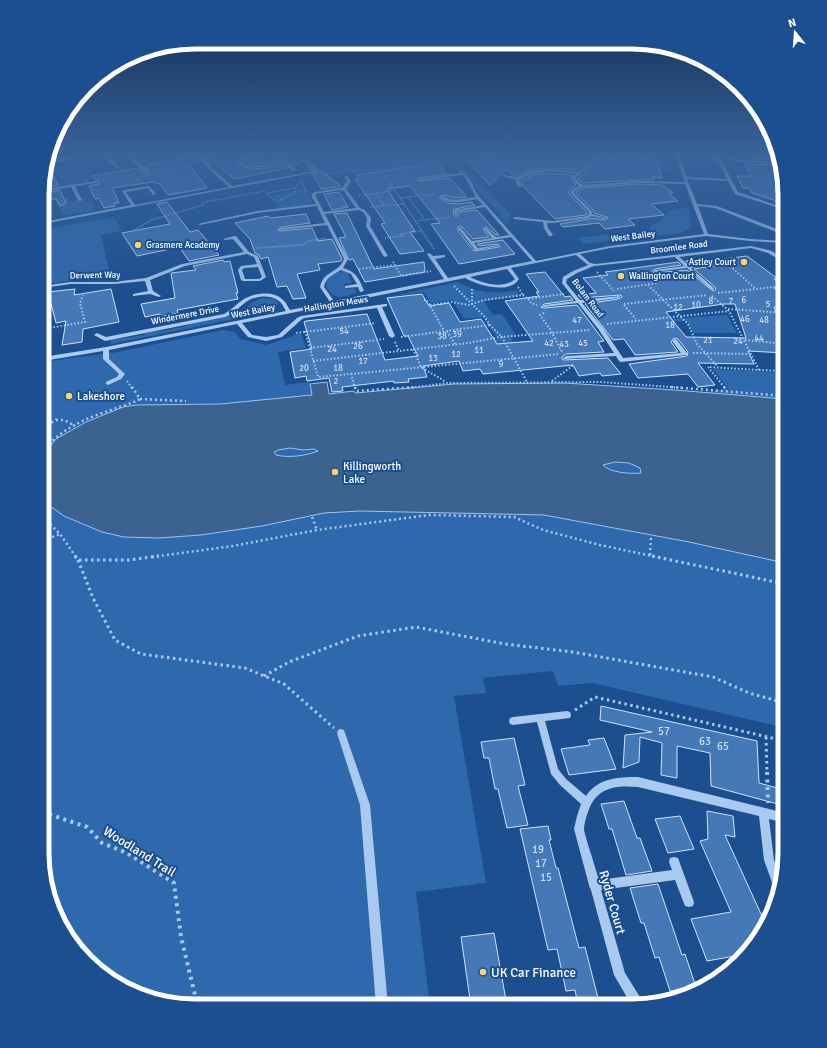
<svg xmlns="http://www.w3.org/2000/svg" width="827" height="1048" viewBox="0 0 827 1048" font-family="Signika,sans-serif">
	<rect width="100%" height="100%" fill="#1b4f8f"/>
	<path fill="#2e69ad" d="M309,153h88c16,10 19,5 36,0 9,-2 20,0 29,0 -9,1 -14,8 -23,10l-117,12 -7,-5 13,-3z
		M656,153h12l5,17 -13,-1z
		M457,160l20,20 -2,1 8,8h2l22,22 4,2 -4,12 -7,-8v-5c-7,-6 -16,-12 -21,-20 -4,-6 -7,-13 -12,-18 -5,-6 -10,-3 -15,-11z
		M79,165l7,10 4,-1 3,4 -4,1 2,2 -15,3 -28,1 18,-3 -1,-3 -3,1 -7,-11z
		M304,188l8,14 -3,3 -33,4v-8l-4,-5z
		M68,197l2,4 14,-3 1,3 6,-1 4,7 -3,1 2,3 -31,4 -8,-16z
		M688,207l3,15 -2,8 -12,4 -39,3 -54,7 -7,-6 73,-8v-3l11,-6 7,-9 7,-3z
		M114,217l8,14 -21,4 9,39 -67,11v-56z
		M345,271l2,1 5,11 -8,1 2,5 8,-1 3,5c-16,4 -22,9 -31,-7 1,-10 9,-14 19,-15z
		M458,282c17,10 38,13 58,8l4,6 -36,5 9,14 9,-1 13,20 1,3 -5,1 8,17 -29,-10 -3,-4 11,-2 -16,-22 -18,2 -12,-19 -21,3 -7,-11 -36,5z
		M262,298l12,1 4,4 -1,4 -9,5 -157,32v-4l33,-5 1,-2 13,-2h3l26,-5 3,-2 49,-10 14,-12z
		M727,315l10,18h-43l-7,-12 -38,3 -12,-3z
		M223,330l12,2 5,7 27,6 34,-12 5,15 -28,4 7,33 25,-3v2l17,-2 2,12 25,-3 1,2 99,-9 110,-1 141,9 23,-3 -15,-20 72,4v355l-192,-45 -35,3 -5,-15 -70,7 3,15 -32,3 32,187 -70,9 14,114h-245l-40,-8 -35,-18 -48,-51 -15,-36 -5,-40 1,-491 75,-10z"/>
	<path fill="#3c6290" stroke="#9cc4f0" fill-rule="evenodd" d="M327,382l2,12 25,-3 1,2 99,-9 110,-1 111,7 110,9v164l-96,-21 -145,-27 -184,-4 -36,2 -62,13 -61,9 -42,3 -35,-1 -22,-5 -38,-16 -14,-10 -7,-11v-36l6,-11 7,-9 30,-17 37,-15 13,-2 84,-1 92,-9 -2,-11zM290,448l13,2 11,-1 4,2c-13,5 -29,7 -42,4l-2,-3 4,-2zM615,462l14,1 11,5 1,5c-10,1 -31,0 -38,-8z"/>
	<path fill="#4478b7" stroke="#cfe3fa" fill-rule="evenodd" d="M149,153h28l-2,2 5,4 16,-2 4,4 -12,2 19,25 -39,7 -8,-11 -7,-2 -41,6 7,15h-5l1,3 -11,2 -5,-10 -4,1 -6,-13 10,-2v-4h-3l-3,-4 45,-8 8,7 3,1 1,-3 -4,-7 13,-2z
		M204,153h52l-13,3 -7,5 6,5 11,3 12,-1 17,-4 5,4 -53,11 -22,-20 -5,1z
		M277,153h20l44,33 -20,3 -8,-15 5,-2 -2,-2h-5l-5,-10 -12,6z
		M403,153h25l11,9 7,12 -28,4 -1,2 3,1 30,-3 17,19 -12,1 -11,-3 -4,1v2l8,5 10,1 14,-2 3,3 -21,4 -1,1 1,6h4l1,-4 18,-2 22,25h-3l-10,-8 -3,2 6,8 -16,2 -11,-12h-4v4l16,20 25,-4 1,-1 -3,-2 -18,2 -2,-2 26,-4 12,14 -56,10 -28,-40 9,-1 -30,-37 -23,3 28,42 -5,1 14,19 -24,3 -19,-30 4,-1 -30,-44h4l-3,-4 62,-9z
		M525,153h73l-1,3 -18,14 -31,-2 -17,2 -14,5h-5l-5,-6 -17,16 -24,-25z
		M605,153h50l7,25 -10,-1 3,3h-17l-54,3 -6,-4v-1l24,-19 47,3 3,-2 -3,-4z
		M749,153h30l2,7 -29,-1z
		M272,155l5,5 -22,4 -11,-3z
		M745,164l36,1 4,39 -9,-1 -2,-3 -22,-7 -3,-5h-6l-6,-12h14z
		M47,165l8,13 3,7 -12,2 -3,-12z
		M547,173l25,2 -1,3 5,7 -3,2 -5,6 19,19 -1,3 -31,4 -32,-33 -2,-6 13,-5z
		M638,184l24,1 11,8 -4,1 9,7 -27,3 13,11 -36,4 7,6 -30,4 -6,-6 -36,4 -3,-3 29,-5 2,-1 14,2 3,-2 -1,-1 -13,-4 -1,-3 -17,-17 1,-2 6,-3z
		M60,190l6,13 -6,3 -4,-7h-5l-3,-7z
		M339,192l9,15 -16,3 -8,-16z
		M167,202l23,30 8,-2 21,25 -30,6 -9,-13 -4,1 -1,-1 -38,8 -15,-23 48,-9 -13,-20z
		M347,213l27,56 50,-7 1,10 -60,10 -12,-23 -4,1 -10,-22 7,-1 -12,-23z
		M306,214l4,9 -29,4 -3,3 3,1 31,-3 6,13 14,-2 10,20 -1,2 -23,3 2,6 -23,4 9,24 -13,1 -6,-13 -10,1 -9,-30 -7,2 -2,-4 -4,-2 -5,-14 -15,-16 33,-7 2,2z
		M747,256l31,23h-4l10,8 -10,1 11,10v8l-11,1 11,29v17l-37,-2 6,13 -56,-1 17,22 -17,2 -10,-13 -50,4 -9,-14 58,-8 1,-4 -10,-13 -4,-1 -3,4 7,10 -43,3 -11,-16 -11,1 -28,-36 33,-5 4,-2 -1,-2 -40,3 -3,-3 18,-2 -13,-15 25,-3 -3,-3 73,-10 3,3 -26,4 -3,3 3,1 32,-3 26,21 3,-2 -1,-2 -21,-18 31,-5 3,-2v-2l-39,3 -3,-2 19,-2 3,2zM724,304h11l11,34 -60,-1 -20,-25z
		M223,260l1,2 6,-1 8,32h-2l2,6 -61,11 1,3 -18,4v-3l-15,3 -4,-13 34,-6 -4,-25 25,-3 -3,-4z
		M545,272l20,25 5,-1 3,4 -29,4 -3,3 3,1 33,-3 27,36 -6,1 6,10 -38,2 -4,3v2l2,1 44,-2 13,16 -19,2 -2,-3 -21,3 -6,-11 -90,9 -3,-5 -17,2 -4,-10 -36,5 4,11 -19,2 1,3 -15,1v-2l-52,6 1,4 -11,1 -3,-14 -22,3 -1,-5 -11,2 -5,-26 22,-3 -8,-27 2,-1 61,-7 18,46 33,-4 -10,-20h-4l-17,-38 35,-4 7,12 20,-3 11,19 21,-3 16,25 36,-3 -28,-40 34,-5 -3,-4h3l-13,-18z
		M75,289l-1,6 37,-6 8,33 -36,7 -1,13 -20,3 4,-24 -10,2 -8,-31z
		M601,706l156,35 2,42 26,7v16l-74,-20 -1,-33 -33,-7v32l-16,-3 1,-32 -22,-6 -1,25 -16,6 2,-33 27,-3 -52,-12z
		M514,738l11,47 -7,1 10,39 -21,3 -9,-39h-3l-6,-31h-5l-3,-16z
		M604,738l12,31 -47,6 -8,-26 29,-4 -2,-5z
		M624,801l13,37h3l12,33 -26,4 -14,-46h-3l-8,-25z
		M707,811l26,5 2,21 -10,-2 41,90 -2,5 -18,24 -39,7 -16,-42 40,-7 -31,-71 8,-2z
		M680,816l14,33 -26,4 -13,-34z
		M548,826l3,14h-2l7,28h2l21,80 6,-1 15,59h-22l-3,-16 -9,1 -9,-42 -9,1 -28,-121z
		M658,884l24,71 3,-1 11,33 -26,4 -11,-34 -4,1 -11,-35h-3l-11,-35z
		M494,933l13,73h-36l-10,-69z"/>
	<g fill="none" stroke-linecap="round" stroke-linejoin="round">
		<path stroke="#a9c9ee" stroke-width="1.5" stroke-dasharray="1 1.5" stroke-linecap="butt" d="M394,153l4,3 -3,12
			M215,162l17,-3
			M150,164l22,-4
			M381,169l53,80
			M154,172l44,-7
			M352,172l97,-9 11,-9 8,-1
			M135,174l5,8
			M322,175l19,-2
			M103,180l34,-6
			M301,180l6,12
			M268,193l28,-5
			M376,194l9,12
			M359,196l36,-6
			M408,197l16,22
			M400,198l35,-4
			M278,201l17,-8 1,-6 5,-5
			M371,207l33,-3
			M415,221l35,-4
			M134,230l18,-10 51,-15v-2l3,-1 59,-11 10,11
			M385,238l18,-2 -2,-2 20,-3
			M257,248l45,-3 7,-4 17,-3"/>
		<path stroke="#a9c9ee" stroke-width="2" stroke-dasharray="1.5 2" stroke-linecap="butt" d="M395,265l6,11 30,-5
			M730,266l25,22
			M359,269l36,-4 -3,-5
			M597,272l17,19
			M648,285l40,39 9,20 21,23
			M454,286l30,30 6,9 12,12 25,45
			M518,287l5,8
			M472,289v15
			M617,289l40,-6 -5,-5
			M718,293l56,-6 3,3
			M712,296l17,15 30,59 -51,-3 17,21
			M528,299l3,4 6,2
			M424,300h3l17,31
			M624,304l83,-9
			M430,305l21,-3 18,3 15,-5 39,-5 5,4 36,-5
			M624,305l12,14
			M728,309l57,4
			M778,312l7,19
			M544,313l-4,2 10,14 12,23
			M607,324l122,-13
			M43,329l42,-7 -5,-19 3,-8
			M305,331l13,46 33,-3 4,14
			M447,331l8,13
			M296,333l80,-10
			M401,337l89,-12
			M745,340l40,4
			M395,342l4,9
			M310,348l74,-9
			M413,349l8,18 25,15
			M693,353l57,1
			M313,361l155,-18 32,-6 90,-7
			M759,370l26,1
			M351,374l208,-20
			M43,375l3,-8
			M127,381l5,7
			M552,381l20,-15 -1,-1
			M408,388l40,-5 153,-1 83,6"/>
		<path stroke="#a9c9ee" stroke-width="2.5" stroke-dasharray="2 3" stroke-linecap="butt" d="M355,387l1,4 60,-4
			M671,387l114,9
			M724,387l3,4
			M140,399l46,2
			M56,420h8l11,6
			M43,428l14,-9
			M43,452c15,-22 43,-34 68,-42 10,-4 20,-6 29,-11l-8,-12
			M43,502l7,9 -5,7
			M43,517l17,17 16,23
			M312,517l5,13
			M43,541l17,-7
			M650,555l1,-18
			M152,557l81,-11 84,-16 112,-15 85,2 29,13 57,15 57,12"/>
		<path stroke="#a9c9ee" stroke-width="3" stroke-dasharray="2.5 3.5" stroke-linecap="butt" d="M75,556l3,4h51l30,-4
			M652,556l133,28
			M78,560l15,38 22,42 26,14 104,14 39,16 50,44
			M264,676l25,-14 69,-26 58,-9 89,17 68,8 140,25 36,16 36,10
			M575,710l20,-13 190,44
			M766,737l1,36"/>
		<path stroke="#a9c9ee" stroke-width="4" stroke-dasharray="3 4.5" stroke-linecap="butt" d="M767,772l1,31
			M42,812l45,15 15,16 25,10 47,30 7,54 14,58 14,11"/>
		<path fill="#a9c9ee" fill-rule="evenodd" d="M105,153h12l-9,2 10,11v2h-2l-12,-13 -57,8 1,-2z
			M124,153h4l19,16 2,5h-2z
			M195,153h7l-1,1 10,13 21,19 83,-15 2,1 -274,52v-2l88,-17 -9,-14 2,-1 25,-4 7,8 -3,1 -5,-7 -22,4 9,13 94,-18 -20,-18 -12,-14 -17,3 -4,-3 2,-1 3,2z
			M264,153h11l21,17 -3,1 -11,-9c-15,4 -32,11 -45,-1l6,-4zM272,153l8,8c-12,3 -28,9 -39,0l4,-2z
			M493,153h7l-17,4 -2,-1z
			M600,153h4l-1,2 46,3 2,1 -2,1 -47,-3 -26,20 1,3 6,5 55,-4 47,1 -11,-29 24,1 45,6 38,2v2l-38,-2 -26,-4 4,2 17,32 47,16v2l-50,-16 -7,-13 -41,-2 10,25 20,2 68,26v2l-6,-1 -64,-25 -17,-2 10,28 42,5 35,2v2l-35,-2 -44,-5 -96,12 -30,6 10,9 6,1 155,-18 21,5 13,9v3l-17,-10 -17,-5 -72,9 10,8 38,-4v1l-2,1 -34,5 23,20v1l-2,1 -25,-22 -32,4 -2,-1 2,-1 29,-4 -9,-9 -81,9 -17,7 -10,6 -1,4 14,17 40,-4v1l-2,1 -36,5 21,25 20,30 58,-5 -9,-12 3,-2 2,1 10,13v2l-66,7 -2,-1 -3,-5 -52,3 -1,-1 3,-2 48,-3 -15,-23 -21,-27 -34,4 -2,-1 2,-1 32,-4 -14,-18 1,-6 10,-6 15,-6 -12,-10 -65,13 8,11c-10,16 -41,6 -54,-1l-223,45 10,12 14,2 12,-2 19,-17 4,-2 84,-12h2v2l-5,1 13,29 -3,2 -3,-2 -12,-28 -73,10 -3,2 -19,17 -16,4 -18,-4 -11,-13 -128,26v9l16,15 -4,5 -13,6 -2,-1v-2l11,-5 2,-3 -16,-15v-8l-60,10v-4l63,-10 180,-36c-2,-3 -4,-8 -7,-10 -9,-7 -25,-5 -33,1 -7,5 -12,12 -21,15l-120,24 -11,-6 3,-2 9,4 118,-23c8,-4 13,-11 20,-15 10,-6 30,-9 39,1 3,2 5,7 7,10l40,-8 -10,-15c3,-16 19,-14 24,-28l-17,-34 -46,5 -2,-1 2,-1 44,-5 -8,-17 -60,7 -57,12 -2,-1 59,-13 59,-7 -5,-9 3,-3 25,-4h3l5,-7 -2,-4 2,-1 4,5 -5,8 14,19 5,2 6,8 -1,8 18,30 -4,1 -18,-31 1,-8 -4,-6 -4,-2 -34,4 23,45 -5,9c13,3 17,12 21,23l-4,1 -2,-5 -13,1v-2l12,-2 -6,-10 -10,-4c-8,5 -15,7 -17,17l10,14 110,-22 -17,-25 2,-1 4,3 12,-1v2l-10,2 13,19 84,-17 -21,-24 -37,6 4,5 19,-3 2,1 -22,4h-2l-16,-20v-2h2l11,13 20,-3 -8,-9 2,-1 10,9 13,-2 -24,-28 -26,4 -2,1v3h-2l-1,-5 29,-5 -6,-6c-11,2 -28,7 -36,-2l3,-1c7,7 22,2 32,1l-10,-18 -3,-4 -43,5 -2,-1 43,-6 -2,-2 2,-1 9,9 7,15 59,67 74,-15 94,-12 -19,-50 -47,-1 -55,4 -7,3 -2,3 18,18v3l15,4 -2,1 -14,-3 -2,2 -36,5h-6l1,5 5,7 -2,1h-2l-5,-8 -1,-6 -29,-3 -1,-1 2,-1 38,4 34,-5 2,-4 -19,-19 4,-5 5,-2 -5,-5 -2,-4 4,-3c-20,-4 -38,-4 -56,5l-1,1 3,6 -2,1 -2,-1 -3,-6 1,-1 -14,-3 2,-1 13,2 14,-6 17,-2 31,3 19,-15zM679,155l25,1 14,5 9,18 -40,-2zM339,190l5,1 12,17 -32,4 -9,-17 1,-1zM507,269l8,10c-12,11 -33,4 -45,-2z
			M97,181h1v2l-23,3 7,14 -2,1 -2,-1 -7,-13 -28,4v-2z
			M234,236h2l13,16 9,4 8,21 -6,4h-17l-2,-1 -3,-10 3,-4 16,-2 -3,-7 -7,-3 -62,12 -35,14 3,11 8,5 -2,1 -9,-3 -17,2v-2l15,-3 -3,-10 -31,3h-44l-27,4v-2l27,-4h44l32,-4 36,-14 62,-12 -11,-13 -8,1 -2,-1zM258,267l4,10 -3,2h-14l-3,-9 2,-2z
			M785,291v3h-3l-2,-1z
			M567,711l3,1 1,3 -1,3 -25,3 13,48 8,10 20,17c12,-18 32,-19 52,-19l147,36v10l-16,-4 5,41 6,17 -3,12 -3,-1 -10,-28 -5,-44 -121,-29c-22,-2 -42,0 -50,25 -2,5 -4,12 -4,18 1,5 3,10 4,15 4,11 7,23 11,35l73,-10 -3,-8 1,-4 4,-1 4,1 16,44 -1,4 -4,1 -4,-1 -10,-26 -74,10 24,83 18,29 1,3 -12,1 -18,-31 -23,-85 -2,-4v-1l-15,-56 3,-13 4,-12 -21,-19 -9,-11 -14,-52 -24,3 -3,-1 -1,-3 1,-3 3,-1z
			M341,729l3,1 1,3 25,72 18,201h-12l-16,-201 -23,-72 1,-3z"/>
	</g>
	<linearGradient id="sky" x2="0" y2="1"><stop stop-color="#0f2b4f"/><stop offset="0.51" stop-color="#39639b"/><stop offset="1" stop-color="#39639b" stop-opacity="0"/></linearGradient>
	<rect width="827" height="300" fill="url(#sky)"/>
	<g fill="#ffd166" stroke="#1b4f8f" stroke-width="1.5">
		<circle cx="138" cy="245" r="4"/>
		<circle cx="744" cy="262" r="4"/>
		<circle cx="621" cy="276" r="4"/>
		<circle cx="69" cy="396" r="4"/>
		<circle cx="335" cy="472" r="4"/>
		<circle cx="483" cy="972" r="4"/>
	</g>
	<g text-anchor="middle" stroke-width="4" stroke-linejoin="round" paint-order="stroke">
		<g font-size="9" fill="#fff" stroke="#1b4f8f">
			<text transform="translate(633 236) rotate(-7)" y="3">West Bailey</text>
			<text transform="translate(679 247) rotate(-7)" y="3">Broomlee Road</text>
			<text transform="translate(95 275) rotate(-1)" y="3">Derwent Way</text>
			<text transform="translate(588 298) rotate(53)" y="3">Bolam Road</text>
			<text transform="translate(336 304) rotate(-9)" y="3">Hallington Mews</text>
			<text transform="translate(253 311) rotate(-11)" y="3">West Bailey</text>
			<text transform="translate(185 315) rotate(-11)" y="3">Windermere Drive</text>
		</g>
		<g font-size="9" fill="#fff" stroke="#1b4f8f" text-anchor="start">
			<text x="146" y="248">Grasmere Academy</text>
			<text x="736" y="265" text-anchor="end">Astley Court</text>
			<text x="629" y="279">Wallington Court</text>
		</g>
		<g font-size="9" fill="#d0dded">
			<text x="744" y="303">6</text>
			<text x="711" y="304">8</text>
			<text x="731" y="304">7</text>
			<text x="768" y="307">5</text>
			<text x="696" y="308">10</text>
			<text x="678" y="310">12</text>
			<text x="745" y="322">46</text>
			<text x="577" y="323">47</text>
			<text x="764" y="323">48</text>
			<text x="670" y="328">18</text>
			<text x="344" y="334">54</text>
			<text x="457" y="337">39</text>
			<text x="442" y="339">38</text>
			<text x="759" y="341">44</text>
			<text x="708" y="343">21</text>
			<text x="738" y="344">24</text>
			<text x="549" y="346">42</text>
			<text x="583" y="346">45</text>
			<text x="564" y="347">43</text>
			<text x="358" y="349">26</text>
			<text x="332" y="352">24</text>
			<text x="479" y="353">11</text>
			<text x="456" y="357">12</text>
			<text x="433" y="361">13</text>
			<text x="363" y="364">17</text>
			<text x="501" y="367">9</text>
			<text x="304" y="371">20</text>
			<text x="338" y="371">18</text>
			<text x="336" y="384">2</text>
		</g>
		<g font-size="11" fill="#fff" stroke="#1b4f8f" text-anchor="start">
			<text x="77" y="400">Lakeshore</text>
			<text x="343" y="470">Killingworth<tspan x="343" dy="13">Lake</tspan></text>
		</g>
		<g font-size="11" fill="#d0dded">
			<text x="664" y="735">57</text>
			<text x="705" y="745">63</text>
			<text x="723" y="750">65</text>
			<text x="538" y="853">19</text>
			<text x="541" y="867">17</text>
			<text x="546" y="881">15</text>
		</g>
		<g font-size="13" fill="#fff" stroke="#1b4f8f">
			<text transform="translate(140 851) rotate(32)" y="5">Woodland Trail</text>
			<text transform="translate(613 902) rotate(74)" y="5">Ryder Court</text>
		</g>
		<g font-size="13" fill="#fff" stroke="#1b4f8f" text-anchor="start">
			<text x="491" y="977">UK Car Finance</text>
		</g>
	</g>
	<path d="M0 0H827V1048H0ZM195 49H632A146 146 0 0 1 778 195V853A146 146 0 0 1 632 999H195A146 146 0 0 1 49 853V195A146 146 0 0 1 195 49Z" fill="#1b4f8f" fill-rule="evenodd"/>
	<path fill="none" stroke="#fff" stroke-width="5" d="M195 49H632A146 146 0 0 1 778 195V853A146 146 0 0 1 632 999H195A146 146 0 0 1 49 853V195A146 146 0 0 1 195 49Z"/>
	<g transform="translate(795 32) rotate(343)" stroke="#1b4f8f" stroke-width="3" paint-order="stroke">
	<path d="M0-3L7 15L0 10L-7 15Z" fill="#ffffff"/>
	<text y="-6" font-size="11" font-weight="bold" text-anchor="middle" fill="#ffffff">N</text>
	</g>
</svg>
